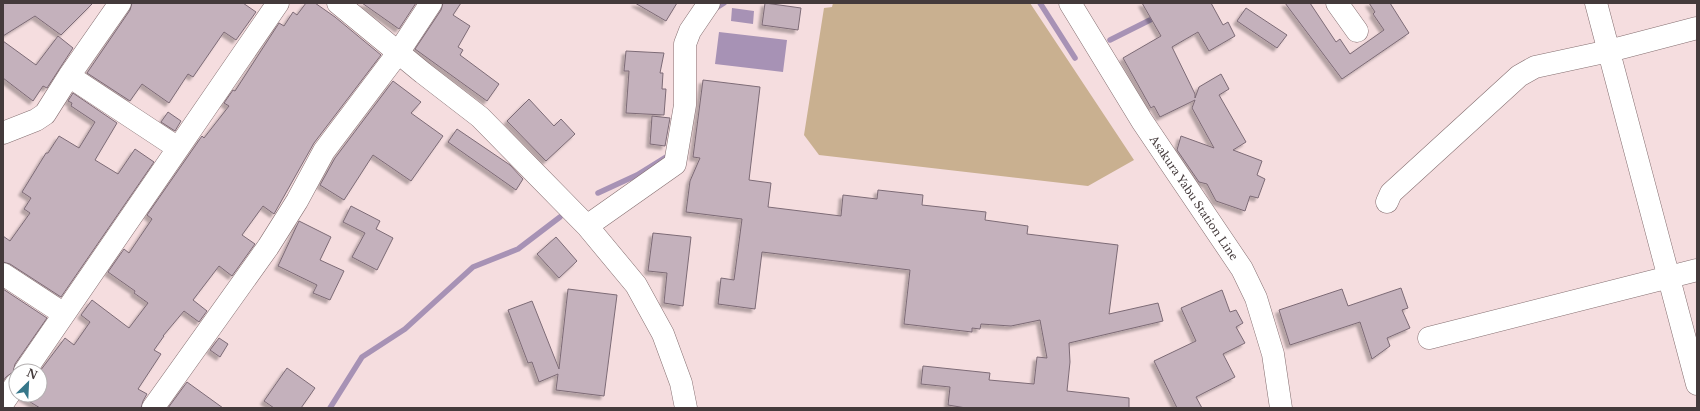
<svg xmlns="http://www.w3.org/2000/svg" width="1700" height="411" viewBox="0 0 1700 411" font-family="'Libre Baskerville',serif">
	<defs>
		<filter id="shadow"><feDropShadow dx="-3.5" dy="3.5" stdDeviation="1" flood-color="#0004"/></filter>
	</defs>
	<rect width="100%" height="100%" fill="#f5dddf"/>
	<path fill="#c9b090" d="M833,3h197l104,157 -46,26 -269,-31 -15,-20 20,-127 8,-1z"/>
	<path fill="#a792b5" d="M732,8l22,3 -1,13 -22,-3z
		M719,32l68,8 -4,32 -68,-8z"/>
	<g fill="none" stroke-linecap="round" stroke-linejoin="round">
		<path stroke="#a792b5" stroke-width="5.5" d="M1040,3l35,55
			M713,10l11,-7
			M1110,40l48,-24
			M598,193l39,-18 29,-18
			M330,408l32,-51 43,-28 68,-62 45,-18 42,-32"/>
	</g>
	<path fill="#c4b1bc" stroke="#7d6b76" filter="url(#shadow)" d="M3,3h90l-32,32 -26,-19 -32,20z
		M132,3h111l13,9 -20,28 -12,-8 -31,45 -5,-3 -19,29 -27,-19 -12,17 -43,-28 43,-63z
		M306,3h9l20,14 46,38 -67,88 -40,71 -11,-8 -21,29 13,9 -23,32 -13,-10 -26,34 14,11 -8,11 -15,-11 -21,25h1l-10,14 7,4 -23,35 9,5 -4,7 -2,7h-101l-18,-11 2,-2h16v-24l25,-33 9,7 16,-23 -9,-7 11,-15 37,28 19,-25 -14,-10 1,-2 -27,-19 16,-23 5,4 23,-34 -5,-4 55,-79 2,2 25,-32 -5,-3 9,-13 2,1 44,-68 5,3 9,-14 4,3z
		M362,3h54l-17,26z
		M443,3h18l-8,12 17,11 -12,21 5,3 -3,5 39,29 -12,17 -72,-52 26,-39z
		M635,3h42l-11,18z
		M765,3l36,5 -3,22 -36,-5z
		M1142,3h69l12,22 5,-3 7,14 -26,15 -11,-19 -26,15 23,47v4l4,-11 22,-13 8,15 -10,6 27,47 -13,8 29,11 -5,14 8,4 -7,19 -8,-2 -5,15 -29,-10 -9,-17 -8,-2 -22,-32 4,-14 33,12 -22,-40 3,-8 -35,17 -6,-11 -3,2 -28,-50 38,-22z
		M1285,3h25l26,39 4,-3 10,15 34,-24 -11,-16 2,-2 -6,-9h21l19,30 -67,46z
		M1246,8l41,27 -10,13 -40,-27z
		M58,36l15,12 -26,40 -4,-2 -10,15 -30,-23v-37l33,24z
		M626,51l38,2 -4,20h3l-1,16h4l-2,26 -38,-2 3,-42h-5z
		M703,80l57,7 -11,93 22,3 -3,24 73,9 2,-21 34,4 1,-9 45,5 -1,10 64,7 -1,8 43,6 -1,8 91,11 -9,69 49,-11 5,18 -94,22 1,19 -3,29 62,7v10h-163l-18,-3 2,-18 -29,-3 2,-18 67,7 -1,7 45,4 3,-27 10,1 -7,-38 -29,6 -30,-2 -1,5 -8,-1v4l-68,-8 6,-54 -148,-18 -7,57 -37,-5 3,-26 13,2 8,-61 -56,-7 4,-31 10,-23 -7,-1z
		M393,81l28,21 -10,11 32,23 -32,45 -38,-26 -29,45 -24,-15 15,-27z
		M73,93l44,30 -22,37 23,14 17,-25 19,13 -93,135 -51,-33 -7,-2v-26l7,5 20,-28 -6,-4 7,-11 -9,-6 24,-39h2l11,-17 20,12 16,-26 -24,-16 1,-3 -4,-2z
		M529,99l25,27 7,-7 14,15 -29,27 -39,-40z
		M168,112l13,9 -6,10 -14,-9z
		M652,116l18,2 -5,28 -15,-2z
		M457,129l53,36 13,14 -7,11 -68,-48z
		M351,206l29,15 -4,8 17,9 -16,32 -25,-13 13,-24 -22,-11z
		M299,221l32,16 -11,23 24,11 -14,29 -17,-7 4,-8 -39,-19z
		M653,233l38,4 -8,69 -19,-3 3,-30 -19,-2z
		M556,237l21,24 -18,17 -22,-24z
		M1401,288l7,20 -6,2 8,18 -23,10 3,8 -18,13 -12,-37 -70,23 -11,-35 63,-21 6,17z
		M3,289l44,29 -32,46 -2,8 -7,5 -3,4z
		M568,289l49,6 -13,101 -48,-6 2,-16 -19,8 -7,-20 -4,1 -20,-53 24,-9 27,68z
		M1222,290l8,22 6,-2 7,13 -7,4 9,16 -22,11 12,23 -39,20 6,11h-25l-23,-47 42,-20 -15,-33z
		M219,338l9,6 -8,13 -10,-7z
		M287,368l28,20 -14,20h-27l-10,-7z
		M187,382l36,26h-55z"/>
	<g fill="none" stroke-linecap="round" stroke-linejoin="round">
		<g stroke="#856f71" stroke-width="23">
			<path id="minor" d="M338,3l85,70 57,44 107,109 49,59 27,49 18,49 5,25
				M1337,3l20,28
				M1596,3l101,381
				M69,76l109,72
				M3,133l33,-13 9,-6 24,-38 51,-73
				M1387,202l4,-9 128,-117 16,-9 74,-16 88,-23
				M587,226l88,-62 10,-59v-61l5,-13 19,-28
				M3,274l61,40
				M1429,338l268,-68
				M25,371l253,-368
				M3,403l13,-19
				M153,408l115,-161 29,-46 27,-50 74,-98 33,-50"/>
		</g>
		<g stroke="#856f71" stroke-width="23">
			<g id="major">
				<path id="s1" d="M1070,3l72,118 100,148 14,29 17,56 8,54"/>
			</g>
		</g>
		<use href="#minor" stroke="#fff" stroke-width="22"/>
		<use href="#major" stroke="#fff" stroke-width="22"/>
	</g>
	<g text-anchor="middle" stroke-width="4" stroke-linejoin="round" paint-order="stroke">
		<g font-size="11" fill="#443a3b" stroke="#fff">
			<text dy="4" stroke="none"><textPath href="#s1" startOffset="231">Asakura Yabu Station Line</textPath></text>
		</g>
	</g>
	<rect width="1700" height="411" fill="none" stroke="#443a3b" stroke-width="8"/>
	<g transform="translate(28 383) rotate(24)"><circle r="19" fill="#ffffff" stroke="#b4b0b1"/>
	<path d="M0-3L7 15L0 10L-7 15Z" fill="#36778a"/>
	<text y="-6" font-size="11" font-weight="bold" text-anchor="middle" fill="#443a3b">N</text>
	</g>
</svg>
